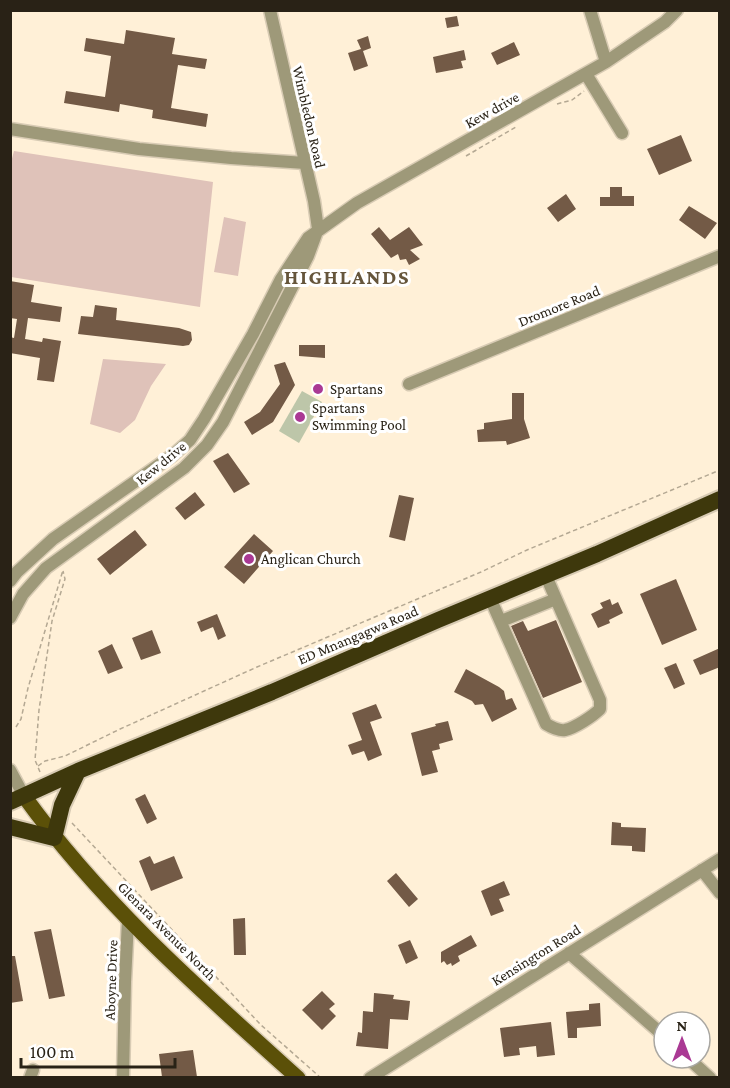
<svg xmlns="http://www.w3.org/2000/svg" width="730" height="1088" viewBox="0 0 730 1088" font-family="'Crimson Pro',serif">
	<rect width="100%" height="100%" fill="#fff0d7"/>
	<path fill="#dfc2b9" d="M14,151l199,31 -13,125 -189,-30 -1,-111z
		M224,217l22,5 -8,54 -24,-4z
		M103,359l63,5 -15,22 -16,34 -15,13 -30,-9z"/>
	<path fill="#bdc6a9" d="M302,391l20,11 -23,41 -20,-12z"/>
	<path fill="#735a46" d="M457,16l2,10 -12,2 -2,-10z
		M126,30l49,8 -3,16 35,5 -2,10 -27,-4 -7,43 37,6 -2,13 -54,-9 1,-8 -33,-6 -1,8 -55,-9 2,-12 39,6 6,-41 -27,-5 2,-13 38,6z
		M368,36l3,12 -8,3 5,15 -14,5 -6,-18 13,-4 -4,-9z
		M514,42l6,13 -23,10 -6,-12z
		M464,50l2,10 -5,1 2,7 -27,5 -3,-16z
		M681,135l11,26 -33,14 -12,-26z
		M610,187h12v9h12v10h-34v-9h10z
		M566,194l10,15 -18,13 -11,-14z
		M689,206l28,17 -12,16 -26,-19z
		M379,227l11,13 19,-13 14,18 -13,5 10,9 -11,6 -3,-6 -6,1 -2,-6 -7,4 -20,-24z
		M10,281l24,4 -3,17 31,5 -2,15 -32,-4 -3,21 17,3 1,-4 18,3 -7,41 -17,-2 3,-22 -30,-5v-16l4,1 3,-19 -7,-1z
		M95,305l22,3 -1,12 63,8 12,4 1,8 -3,5 -6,1 -105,-12 3,-18 12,1z
		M299,345h26v13l-26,-2z
		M285,362l10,23 -22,37 -21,13 -8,-13 16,-10 20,-28 -6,-19z
		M512,393h12v26l6,19 -23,7 -1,-4 -28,1 -1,-12 7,-1v-6l28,-4z
		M228,453l22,31 -16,9 -21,-32z
		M195,492l10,13 -20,15 -10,-12z
		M399,495l15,3 -9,43 -16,-4z
		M135,530l12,15 -37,30 -13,-16z
		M254,534l19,17 -29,33 -20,-17z
		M676,579l21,51 -35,15 -22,-51z
		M610,599l2,6 6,-3 5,11 -14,7 1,3 -12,5 -7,-14 12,-6 -3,-5z
		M217,614l9,22 -8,4 -5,-13 -12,5 -4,-10z
		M556,620l26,62 -39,16 -32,-72 12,-5 5,10z
		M152,630l9,23 -20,7 -9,-22z
		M112,644l11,24 -15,6 -10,-23z
		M720,648v19l-20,8 -7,-15z
		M676,663l9,21 -11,5 -10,-21z
		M466,669l33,18 5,4 2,9 6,-2 5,11 -25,13 -9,-18 -8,1 -3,-4 -18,-9z
		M376,704l6,14 -12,4 12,33 -14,6 -4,-10 -12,4 -4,-10 14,-5 -10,-27z
		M448,721l5,19 -14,4 1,5 -8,2 6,21 -16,4 -11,-43 25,-7 -1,-2z
		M145,794l12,25 -10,5 -12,-25z
		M612,822l9,1v4l25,1 -1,24 -13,-1v-5l-21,-1z
		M150,856l4,8 20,-8 9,22 -32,13 -12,-30z
		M396,873l22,26 -9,8 -22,-26z
		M504,881l6,14 -11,4 5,12 -13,5 -10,-25z
		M245,918l1,37h-12l-1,-36z
		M51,929l14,67 -16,3 -15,-67z
		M471,935l6,11 -19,10 2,5 -8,5 -1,-3 -4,2 -3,-4 -3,2v-11z
		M410,940l8,18 -12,6 -8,-19z
		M10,956h5l8,45 -13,2z
		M322,991l13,13 -6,5 7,7 -14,14 -20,-20z
		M374,993l20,2 -1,4 17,2 -2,19 -18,-1 -2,30 -32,-3 2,-14 4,1 1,-22 10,1z
		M600,1003l1,23 -24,2v10h-9l-2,-26 23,-2v-6z
		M551,1022l4,33 -18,2 -1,-11 -17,2 1,7 -16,2 -4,-29z
		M193,1050l4,27h-35l-3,-23z"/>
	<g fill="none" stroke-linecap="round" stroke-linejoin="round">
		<g stroke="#d8cbb4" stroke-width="15">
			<path id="minor" d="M590,10l16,52
				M586,74l36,59
				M10,129l129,20 92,9 74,5
				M409,384l311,-128
				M10,581l7,-9 36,-33 120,-84 17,-15 14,-21 49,-85 28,-55 27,-41 49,-35 249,-141 59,-40 12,-12
				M490,598l56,126c5,3 12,7 19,6 10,-2 28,-14 35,-21v-9l-54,-124
				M10,618l13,-24 23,-26 138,-100 23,-23 16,-23 85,-166 10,-27 -4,-28 -44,-191
				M501,621l55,-22
				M10,770l14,26
				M702,870l18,23
				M569,953l95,83
				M688,1058l22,20
				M30,1078l3,-8
				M123,1078l2,-96 3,-62
				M370,1078l350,-219"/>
		</g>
		<g stroke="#d8cbb4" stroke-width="18">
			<path id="major" d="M24,796c77,107 176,194 274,282"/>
		</g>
		<g stroke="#d8cbb4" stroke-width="20">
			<path id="highway" d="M10,802l68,-31 194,-79 166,-72 159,-66 123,-55
				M10,827l44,11 8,-33 16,-34"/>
		</g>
		<path stroke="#b4a893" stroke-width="1.5" stroke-dasharray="4.5 3" stroke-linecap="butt" d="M557,104l15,-4 12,-9
			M466,156l50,-29
			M16,727l5,-8 7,-31 35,-118
			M38,766l7,-5 20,-5 53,-26 139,-63 224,-95 46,-22 193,-80
			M40,772l-5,-12 4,-50 13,-89 13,-42 -2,-8
			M72,823l189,202 60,53"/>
		<use href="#minor" stroke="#9e9979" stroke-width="12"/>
		<use href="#major" stroke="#5b5008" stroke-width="15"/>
		<use href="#highway" stroke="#3e380c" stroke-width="16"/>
	</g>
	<g fill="#aa3994" stroke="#fff" stroke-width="2">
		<circle cx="318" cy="389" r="6"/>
		<circle cx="300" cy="417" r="6"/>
		<circle cx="249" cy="559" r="6"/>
	</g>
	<g text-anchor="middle" stroke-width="6" stroke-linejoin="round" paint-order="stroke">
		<g font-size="15" fill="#292216" stroke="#fff">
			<text transform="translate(492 110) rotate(-29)" y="5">Kew drive</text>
			<text transform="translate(309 117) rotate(77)" y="5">Wimbledon Road</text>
			<text transform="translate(559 306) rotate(-22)" y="5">Dromore Road</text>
			<text transform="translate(161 463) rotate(-39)" y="5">Kew drive</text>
			<text transform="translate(358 635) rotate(-23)" y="5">ED Mnangagwa Road</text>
			<text transform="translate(167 931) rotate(45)" y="5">Glenara Avenue North</text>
			<text transform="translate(536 955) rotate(-32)" y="5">Kensington Road</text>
			<text transform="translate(111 980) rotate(-88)" y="5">Aboyne Drive</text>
		</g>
		<g font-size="15" fill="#292216" stroke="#fff" text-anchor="start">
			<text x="330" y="394">Spartans</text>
			<text x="312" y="413">Spartans<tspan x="312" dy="17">Swimming Pool</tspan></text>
			<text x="261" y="564">Anglican Church</text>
		</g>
		<g font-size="21" font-weight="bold" letter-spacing="1.5" fill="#65553b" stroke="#fff">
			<text x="347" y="284">HIGHLANDS</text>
		</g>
	</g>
	<rect width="730" height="1088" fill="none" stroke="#292216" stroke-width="24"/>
	<g transform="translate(682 1040)"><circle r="28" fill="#ffffff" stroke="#a9a7a2" stroke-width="1.5"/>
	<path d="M0-4.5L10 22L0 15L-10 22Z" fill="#aa3994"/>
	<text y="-9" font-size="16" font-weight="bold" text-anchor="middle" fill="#292216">N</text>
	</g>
	<path d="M21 1058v9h154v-9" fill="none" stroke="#292216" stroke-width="3"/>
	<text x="30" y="1058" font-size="18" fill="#292216" stroke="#ffffff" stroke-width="4.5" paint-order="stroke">100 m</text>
</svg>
